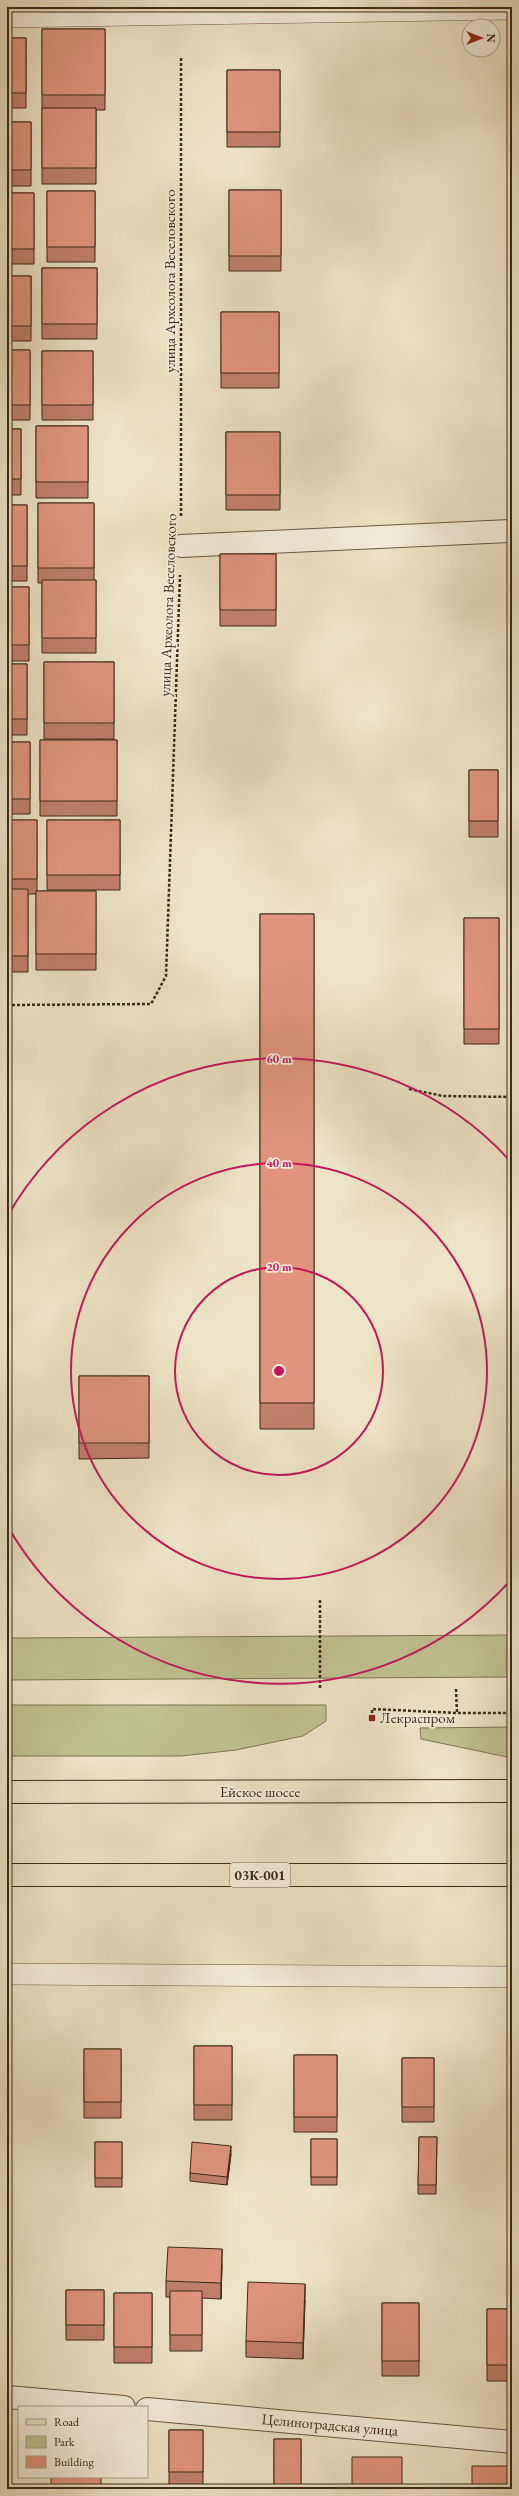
<svg xmlns="http://www.w3.org/2000/svg" width="519" height="2496" viewBox="0 0 519 2496" font-family="'EB Garamond',serif">
	<rect width="100%" height="100%" fill="#ede3c6"/>
	<filter id="stains"><feTurbulence type="fractalNoise" baseFrequency=".005" numOctaves="4"/><feColorMatrix values="0 0 0 0 .2 0 0 0 0 .09 0 0 0 0 .02 0 0 0 .5 -.17"/></filter>
	<radialGradient id="worn" r=".72"><stop offset=".6" stop-color="#630" stop-opacity="0"/><stop offset="1" stop-color="#630" stop-opacity=".3"/></radialGradient>
	<path fill="#bfc191" stroke="#7e7654" d="M512,1635v42l-505,3v-42z
		M7,1705h319v16l-23,15 -67,14 -55,6h-174z
		M512,1727v31l-91,-19 -1,-11z"/>
	<g fill="none" stroke-linecap="round" stroke-linejoin="round">
		<g stroke="#685843" stroke-width="22">
			<path id="service" d="M7,17l505,-8
				M7,1974l505,3"/>
		</g>
		<g stroke="#685843" stroke-width="24">
			<path id="minor" d="M181,546l331,-15
				M7,2397l117,10
				M147,2409l365,33"/>
		</g>
		<g stroke="#3c2a17" stroke-width="24">
			<path id="primary" d="M7,1792l505,-1
				M7,1875h505"/>
		</g>
		<path stroke="#3c2a17" stroke-width="2.5" stroke-dasharray="3 2" stroke-linecap="butt" d="M181,58v458
			M7,1005l144,-1 15,-28 14,-401
			M409,1089l34,7 69,1
			M320,1600v90
			M456,1689l1,24
			M372,1718v-9l85,4h55"/>
		<use href="#service" stroke="#f3edda" stroke-width="21"/>
		<use href="#minor" stroke="#f3edda" stroke-width="22"/>
		<use href="#primary" stroke="#ede3c6" stroke-width="22"/>
	</g>
	<path fill="#c17f6c" stroke="#3c2a17" d="M42,29h63v81h-9v74h-54z
		M7,38h19v70h-19z
		M227,70h53v77h-53z
		M7,122h24v64h-24z
		M229,190h52v81h-52z
		M47,191h48v71h-48z
		M7,193h27v71h-27z
		M42,268h55v71h-55z
		M7,276h24v65h-24z
		M221,312h58v76h-58z
		M7,350h23v70h-23z
		M42,351h51v69h-51z
		M36,426h52v72h-52z
		M7,429h14v66h-14z
		M226,432h54v78h-54z
		M38,503h56v77h2v73h-54v-70h-4z
		M7,505h20v76h-20z
		M220,554h56v72h-56z
		M7,587h22v74h-22z
		M44,662h70v77h-70z
		M7,664h20v71h-20z
		M40,740h77v76h-77z
		M7,742h23v72h-23z
		M469,770h29v67h-29z
		M7,820h30v71h59v79h-60v-76h-8v78h-21z
		M47,820h73v70h-73z
		M260,914h54v515h-54z
		M464,918h35v126h-35z
		M7,1060h2v531h-2z
		M79,1376h70v82l-70,1z
		M194,2046h38v74h-38z
		M84,2049h37v69h-37z
		M294,2055h43v77h-43z
		M402,2058h32v64h-32z
		M419,2137h18l-1,57h-18z
		M311,2139h26v46h-26z
		M95,2142h27v45h-27z
		M231,2154l-4,31 -37,-4v-8z
		M222,2265l-1,34 -19,-1v53h-32v-54h-4v-16z
		M66,2290h38v50h-38z
		M114,2293h38v70h-38z
		M305,2300l-2,59 -57,-2v-16z
		M382,2303h37v73h-37z
		M487,2309h25v72h-25z
		M169,2430h34v57h-34z
		M274,2439h27v50h-27z"/>
	<path fill="#9d6858" stroke="#3c2a17" d="M231,2146v8l-4,31v-8z
		M222,2249v16l-1,34v-16z
		M305,2284v16l-2,59v-16z"/>
	<path fill="#e0947e" stroke="#3c2a17" d="M42,29h63v66h-63z
		M7,38h19v55h-19z
		M227,70h53v62h-53z
		M42,108h54v60h-54z
		M7,122h24v48h-24z
		M229,190h52v66h-52z
		M47,191h48v56h-48z
		M7,193h27v56h-27z
		M42,268h55v56h-55z
		M7,276h24v50h-24z
		M221,312h58v61h-58z
		M7,350h23v55h-23z
		M42,351h51v54h-51z
		M36,426h52v56h-52z
		M7,429h14v50h-14z
		M226,432h54v63h-54z
		M38,503h56v65h-56z
		M7,505h20v61h-20z
		M220,554h56v56h-56z
		M42,580h54v58h-54z
		M7,587h22v58h-22z
		M44,662h70v61h-70z
		M7,664h20v55h-20z
		M40,740h77v61h-77z
		M7,742h23v57h-23z
		M469,770h29v51h-29z
		M7,820h30v59h-30z
		M47,820h73v55h-73z
		M7,889h21v67h-21z
		M36,891h60v63h-60z
		M260,914h54v489h-54z
		M464,918h35v111h-35z
		M7,1060h2v522h-2z
		M79,1376h70v67h-70z
		M194,2046h38v59h-38z
		M84,2049h37v53h-37z
		M294,2055h43v62h-43z
		M402,2058h32v49h-32z
		M419,2137h18l-1,48h-18z
		M311,2139h26v38h-26z
		M95,2142h27v36h-27z
		M192,2142l39,4 -4,31 -37,-4z
		M168,2247l54,2 -1,34 -55,-2z
		M248,2282l57,2 -2,59 -57,-2z
		M66,2290h38v35h-38z
		M170,2291h32v44h-32z
		M114,2293h38v54h-38z
		M382,2303h37v58h-37z
		M487,2309h25v56h-25z
		M169,2430h34v42h-34z
		M274,2439h27v46h-27z
		M352,2457h50v32h-50z
		M472,2466h40v23h-40z
		M51,2477h50v12h-50z"/>
	<g fill="none" stroke="#c2185b" stroke-width="2">
		<circle cx="279" cy="1371" r="104"/>
		<circle cx="279" cy="1371" r="208"/>
		<path d="M511 1580A312 312 0 0 1 7 1525M7 1217A312 312 0 0 1 511 1162"/>
	</g>
	<rect fill="#8f2418" stroke="#f3edda" stroke-width="1.5" x="368" y="1714" width="8" height="8" rx="2"/>
	<g text-anchor="middle" stroke-width="3.5" stroke-linejoin="round" paint-order="stroke">
		<rect fill="#f3edda" stroke="#736452" stroke-width="1" x="230" y="1863" width="60" height="24" rx="3"/>
		<g font-size="14" font-weight="bold" fill="#3c2a17">
			<text x="260" y="1880">03К-001</text>
		</g>
		<g font-size="15" fill="#3c2a17" stroke="#f3edda">
			<text transform="translate(170 281) rotate(-90)" y="5">улица Археолога Веселовского</text>
			<text transform="translate(168 605) rotate(-88)" y="5">улица Археолога Веселовского</text>
			<text x="260" y="1797">Ейское шоссе</text>
			<text transform="translate(330 2425) rotate(5)" y="5">Целиноградская улица</text>
		</g>
		<g font-size="15" fill="#3c2a17" stroke="#f3edda" text-anchor="start">
			<text x="380" y="1723">Лекраспром</text>
		</g>
	</g>
	<circle cx="279" cy="1371" r="6" fill="#c2185b" stroke="#f3edda" stroke-width="2"/>
	<g font-size="12" text-anchor="middle" font-weight="bold" fill="#c2185b" stroke="#f3edda" stroke-width="3.5" stroke-linejoin="round" paint-order="stroke">
		<text x="279" y="1063">60 m</text>
		<text x="279" y="1167">40 m</text>
		<text x="279" y="1271">20 m</text>
	</g>
	<rect width="519" height="2496" fill="none" stroke="#ede3c6" stroke-width="24"/>
	<rect x="8" y="8" width="503" height="2480" fill="none" stroke="#3c2a17" stroke-width="2"/>
	<rect x="12" y="12" width="495" height="2472" fill="none" stroke="#3c2a17"/>
	<rect x="18" y="2406" width="130" height="72" fill="#f3edda" stroke="#aa9f8c"/>
	<rect x="26" y="2419" width="20" height="6" fill="#ede3c6" stroke="#aa9f8c"/>
	<text x="54" y="2426" font-size="12" fill="#3c2a17">Road</text>
	<rect x="26" y="2436" width="20" height="12" fill="#bfc191" stroke="#aa9f8c"/>
	<text x="54" y="2446" font-size="12" fill="#3c2a17">Park</text>
	<rect x="26" y="2456" width="20" height="12" fill="#e0947e" stroke="#aa9f8c"/>
	<text x="54" y="2466" font-size="12" fill="#3c2a17">Building</text>
	<g transform="translate(481 38) rotate(90)"><circle r="19" fill="#f3edda" stroke="#aa9f8c"/>
	<path d="M0-3L7 15L0 10L-7 15Z" fill="#8f2418"/>
	<text y="-6" font-size="11" font-weight="bold" text-anchor="middle" fill="#3c2a17">N</text>
	</g>
	<rect width="100%" height="100%" filter="url(#stains)"/>
	<rect width="100%" height="100%" fill="url(#worn)"/>
</svg>
